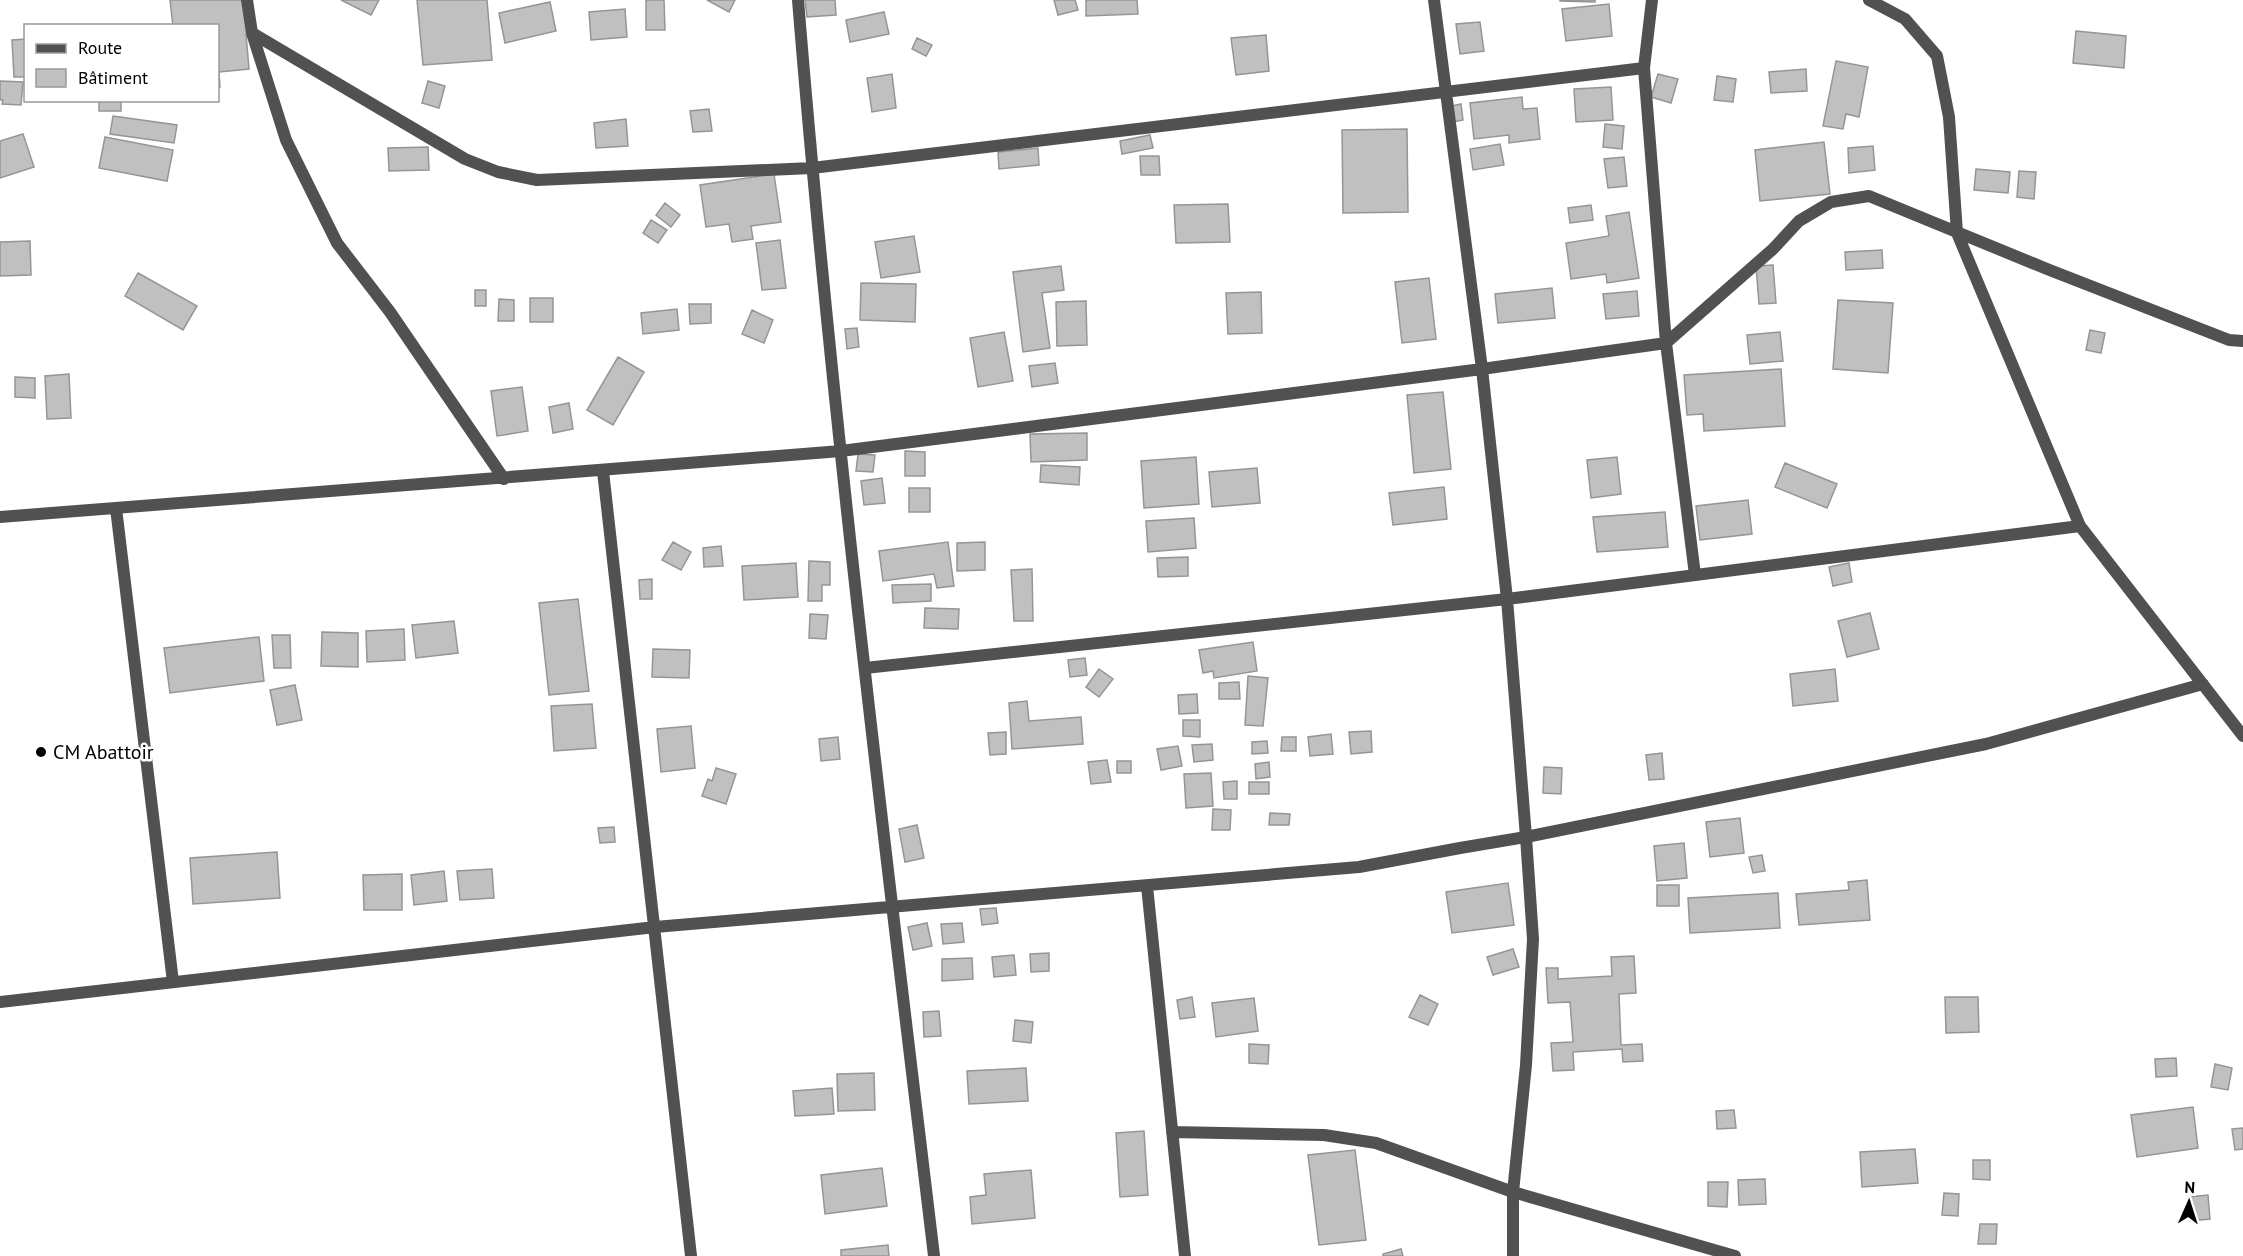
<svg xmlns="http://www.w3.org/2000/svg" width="2243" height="1256" viewBox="0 0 2243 1256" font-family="'PT Sans',sans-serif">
	<rect width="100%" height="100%" fill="#fff"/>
	<path fill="#c0c0c0" stroke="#959595" stroke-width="1.5" d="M170,0h78l4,34h-6l3,35 -30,3 1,15h-2v-61h-45z
		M341,0h38l-8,15z
		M417,0h70l5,60 -69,5z
		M646,0h18l1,30h-19z
		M707,0h28l-6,12z
		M805,0h30l1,15 -29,2z
		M1054,0h21l3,10 -20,5z
		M1086,0h51l1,14 -52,2z
		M1560,0h35v2l-35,-1z
		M550,2l6,29 -51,12 -6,-30z
		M1609,4l3,32 -46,5 -4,-32z
		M625,9l2,28 -36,3 -2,-28z
		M884,12l5,22 -39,8 -4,-22z
		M1480,22l4,29 -24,3 -4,-30z
		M2076,31l50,5 -2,32 -51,-5z
		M1266,35l3,36 -33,4 -5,-37z
		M917,38l15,7 -6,11 -14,-7z
		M26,39v38h-12l-2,-37z
		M1836,61l32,6 -9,50 -13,-3 -3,15 -20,-3z
		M1806,69l1,22 -36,2 -2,-21z
		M892,74l4,34 -24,4 -5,-34z
		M1658,74l20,5 -7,24 -20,-6z
		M1717,76l19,3 -3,23 -19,-2z
		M0,81l23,1 -2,23 -19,-1 1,-4h-3z
		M428,81l17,5 -6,22 -17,-5z
		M1611,87l2,33 -37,2 -2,-33z
		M1522,97l1,12 14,-1 3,31 -31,4v-8l-35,4 -4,-36z
		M99,100h22v11h-22z
		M1461,104l2,16 -10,2 -2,-16z
		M709,109l3,22 -19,1 -3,-21z
		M113,116l64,9 -3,18 -64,-9z
		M626,119l2,27 -32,2 -2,-25z
		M1605,124l19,2 -2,23 -19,-2z
		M1407,129l1,83 -65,1 -1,-83z
		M23,134l11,33 -34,11v-37z
		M1150,135l3,13 -31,6 -2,-13z
		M105,137l68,13 -6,31 -68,-13z
		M1824,142l6,52 -70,7 -5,-51z
		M1500,144l4,21 -31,5 -3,-21z
		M1873,146l2,24 -26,3 -1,-25z
		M428,147l1,23 -40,1 -1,-23z
		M1038,148l1,17 -40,4 -1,-17z
		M1140,156h19l1,19h-19z
		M1624,157l3,29 -19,2 -4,-29z
		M1976,169l34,3 -2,21 -34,-3z
		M2019,171l17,1 -2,27 -17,-2z
		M774,174l7,48 -30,4 2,13 -21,3 -3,-18 -23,3 -6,-42z
		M665,203l15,12 -9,12 -15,-12z
		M1228,204l2,38 -54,1 -2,-38z
		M1591,205l2,15 -23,3 -2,-15z
		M1629,212l10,66 -32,5 -1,-9 -35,5 -5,-36 43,-7 -3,-20z
		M651,220l16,10 -9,13 -15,-10z
		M914,236l6,36 -39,6 -6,-36z
		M780,240l6,48 -24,2 -6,-47z
		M30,241l1,34 -31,1v-34z
		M1882,250l1,18 -37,2 -1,-18z
		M1773,265l3,38 -17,1 -3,-38z
		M1061,266l3,24 -22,3 8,55 -27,4 -10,-80z
		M138,273l59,33 -14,24 -58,-34z
		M1429,278l7,61 -34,4 -7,-61z
		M861,283l55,1 -1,38 -55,-2z
		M1552,288l3,30 -57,5 -3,-29z
		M475,290h11v16h-11z
		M1637,291l2,25 -33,3 -3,-25z
		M1261,292l1,41 -34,1 -2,-41z
		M530,298h23v24h-23z
		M499,299l15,1v21h-16z
		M1838,300l55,3 -5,70 -55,-4z
		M1086,301l1,44 -30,1 -1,-44z
		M689,304h22v19l-21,1z
		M677,309l2,21 -36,4 -2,-21z
		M752,310l21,10 -9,23 -22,-9z
		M857,328l2,19 -12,2 -2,-20z
		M2090,330l15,3 -4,20 -15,-3z
		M1004,332l9,49 -35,6 -8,-49z
		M1780,332l3,29 -33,3 -3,-29z
		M618,357l26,15 -31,53 -26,-15z
		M1055,363l3,20 -26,4 -3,-21z
		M1781,369l4,57 -81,5 -1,-17 -16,1 -3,-40z
		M69,374l2,44 -24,1 -2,-43z
		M15,377l20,1v20l-20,-1z
		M522,387l6,44 -31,5 -6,-45z
		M1443,392l8,77 -37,4 -7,-78z
		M569,403l4,26 -20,4 -4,-26z
		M1087,433v27l-56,2 -1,-28z
		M905,451l20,1v24h-20z
		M858,454l17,1 -2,17 -17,-1z
		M1196,457l3,47 -55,4 -3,-47z
		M1617,457l4,37 -30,4 -4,-38z
		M1785,463l52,21 -10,24 -52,-21z
		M1041,465l39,2 -1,18 -39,-3z
		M1257,468l3,35 -48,4 -3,-35z
		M882,478l3,25 -21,2 -3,-24z
		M1444,487l3,32 -54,6 -4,-32z
		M909,488h21v24h-21z
		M1748,500l4,34 -52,6 -4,-34z
		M1665,512l3,35 -71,5 -4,-35z
		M1194,518l2,30 -48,4 -2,-31z
		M673,542l18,10 -10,18 -19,-10z
		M948,542l6,44 -17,2 -3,-14 -51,7 -4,-30z
		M985,542v28l-28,1v-28z
		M721,546l2,20 -19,1 -1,-19z
		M1188,557v19l-30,1 -1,-19z
		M809,561l21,1v23h-8v16h-14z
		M796,563l2,34 -54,3 -2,-34z
		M1849,563l3,19 -19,4 -4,-19z
		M1032,569l1,52h-19l-3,-51z
		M652,579v20h-12l-1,-19z
		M931,584v17l-38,2 -1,-18z
		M578,599l11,92 -40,4 -10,-92z
		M925,608l34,1 -1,20 -34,-1z
		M1870,613l9,36 -32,8 -9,-36z
		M810,614l18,1 -2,24 -17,-1z
		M454,621l4,32 -42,5 -4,-33z
		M404,629l1,31 -38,2 -1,-31z
		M322,632l36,1v34l-37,-1z
		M272,635h18l1,33h-17z
		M259,637l5,44 -94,12 -6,-45z
		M1253,642l4,29 -43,7 -1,-7 -10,2 -4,-23z
		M653,649l37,1 -1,28 -37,-1z
		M1085,658l2,17 -17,2 -2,-17z
		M1099,669l14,10 -14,18 -13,-10z
		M1835,669l3,32 -45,5 -3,-32z
		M1248,676l20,2 -5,48 -18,-1z
		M1239,682l1,17h-21v-16z
		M295,685l7,35 -25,5 -7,-35z
		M1197,694l1,19 -19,1 -1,-19z
		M1027,701l2,20 52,-4 2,27 -71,5 -3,-46z
		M592,704l4,44 -42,3 -3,-45z
		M1183,720h17v17l-17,-1z
		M691,726l4,42 -34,4 -4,-43z
		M1371,731l1,21 -21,2 -2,-22z
		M1006,732v22l-16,1 -2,-22z
		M1331,734l2,20 -23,2 -2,-19z
		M838,737l2,22 -19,2 -2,-22z
		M1282,737h14v14h-15z
		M1267,741l1,12 -16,1v-12z
		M1212,744l1,16 -19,2 -2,-17z
		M1178,746l4,20 -21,4 -4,-21z
		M1662,753l2,26 -15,1 -3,-25z
		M1107,760l4,22 -20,2 -3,-22z
		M1117,761h14v12h-14z
		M1269,762l1,15 -14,2 -1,-15z
		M1544,767l18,1 -1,26 -18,-1z
		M716,768l20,6 -10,30 -24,-8 6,-17 4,2z
		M1211,773l2,33 -27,2 -2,-34z
		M1237,781v18h-13l-1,-17z
		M1249,782h20v12h-20z
		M1213,809l18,1 -1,20h-18z
		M1270,813l20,1 -1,11h-20z
		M1740,818l4,35 -34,4 -4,-35z
		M917,825l7,33 -19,4 -6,-33z
		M614,827l1,15 -15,1 -2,-15z
		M1684,843l3,35 -30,3 -3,-35z
		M277,852l3,46 -87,6 -3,-46z
		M1762,855l3,16 -12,2 -4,-16z
		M492,869l2,29 -34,2 -3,-29z
		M444,871l3,30 -33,4 -3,-30z
		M402,874v36h-38l-1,-35z
		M1867,880l3,40 -71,5 -3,-31 53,-4 -1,-8z
		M1508,883l6,42 -62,8 -6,-41z
		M1657,885h22v21h-22z
		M1778,893l2,35 -90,5 -2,-35z
		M996,908l2,15 -16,2 -2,-16z
		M927,923l5,23 -19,4 -5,-23z
		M962,923l2,19 -21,2 -2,-20z
		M1513,949l6,18 -26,8 -6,-18z
		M1049,953v18l-18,1 -1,-18z
		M1014,955l2,20 -22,2 -2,-20z
		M1634,956l2,37 -17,1 2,51 21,-1 1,17 -20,1 -1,-13 -49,3 1,18 -21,1 -2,-28 22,-1 -3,-40 -22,1 -2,-35h12v11l54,-3 -1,-19z
		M972,958l1,21 -31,2v-22z
		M1420,995l18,9 -10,21 -19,-8z
		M1192,997l3,20 -15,2 -3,-19z
		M1945,997h33l1,35 -33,1z
		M1254,998l4,33 -42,6 -4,-34z
		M939,1011l2,25 -17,1 -1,-25z
		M1015,1020l18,2 -2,21 -18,-2z
		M1249,1044l20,1 -1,19 -19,-1z
		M2176,1058l1,18 -21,1 -1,-18z
		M2215,1064l17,4 -4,22 -17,-3z
		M1026,1068l2,33 -59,3 -2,-33z
		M874,1073l1,37 -37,1 -1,-37z
		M832,1088l2,26 -39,2 -2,-25z
		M2193,1107l5,41 -61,9 -6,-42z
		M1734,1110l2,18 -19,1 -1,-18z
		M2243,1128v21l-8,1 -3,-21z
		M1144,1131l4,64 -28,2 -4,-64z
		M1915,1149l3,34 -56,4 -2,-35z
		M1355,1150l11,90 -47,5 -11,-90z
		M1973,1160h17v20l-17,-1z
		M882,1168l5,38 -62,8 -4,-39z
		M1031,1170l4,48 -63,6 -2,-27 16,-2 -2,-21z
		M1765,1179l1,25 -27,1 -1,-25z
		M1708,1182h20l-1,25 -19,-1z
		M1944,1193l15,1 -1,22 -16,-1z
		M2208,1195l2,24 -20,2 -2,-24z
		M1980,1224h17l-1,20h-18z
		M888,1245l1,11h-48v-6z
		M1401,1249l2,7h-20v-2z"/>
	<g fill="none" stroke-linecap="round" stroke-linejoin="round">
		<path stroke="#515151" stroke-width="12" d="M247,0l5,33 34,107 51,103 53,69 114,167
			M798,0c34,420 86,838 136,1256
			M1652,0l-8,68 22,275 29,232
			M1869,0l36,19 32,37 12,61 8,116 123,293 163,210
			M252,33l213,126 33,13 39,8 275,-12 832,-100
			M603,471l88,785
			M116,508l57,474
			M0,517l841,-66 641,-82 184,-26 107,-94 26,-28 32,-19 38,-6 178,73 182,71 14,1
			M865,668l642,-69 573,-73
			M1147,886l38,370
			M0,1002l655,-75 704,-60 101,-19 66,-11 -19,-238 -25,-230 -48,-369
			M1172,1132l152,3 52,8 137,49 222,64
			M1513,1256v-64l13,-127 7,-126 -7,-102 460,-93 217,-60"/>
	</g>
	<circle fill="#000" stroke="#fff" stroke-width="2" cx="41" cy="752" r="6"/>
	<g text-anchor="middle" stroke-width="5" stroke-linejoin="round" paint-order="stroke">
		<g font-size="20" fill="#000" stroke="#fff" text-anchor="start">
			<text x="53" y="759">CM Abattoir</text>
		</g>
	</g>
	<rect x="24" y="24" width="195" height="78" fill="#ffffff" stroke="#999999" stroke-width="1.5"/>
	<rect x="36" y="44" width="30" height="9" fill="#515151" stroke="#999999" stroke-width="1.5"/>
	<text x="78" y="54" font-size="18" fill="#000000">Route</text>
	<rect x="36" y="69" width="30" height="18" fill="#c0c0c0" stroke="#999999" stroke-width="1.5"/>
	<text x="78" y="84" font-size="18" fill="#000000">Bâtiment</text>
	<g transform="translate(2189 1202) rotate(3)" stroke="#ffffff" stroke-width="4.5" paint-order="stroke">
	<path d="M0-4.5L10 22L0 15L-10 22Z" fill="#000000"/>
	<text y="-9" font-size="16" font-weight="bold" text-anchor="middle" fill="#000000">N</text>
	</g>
</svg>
